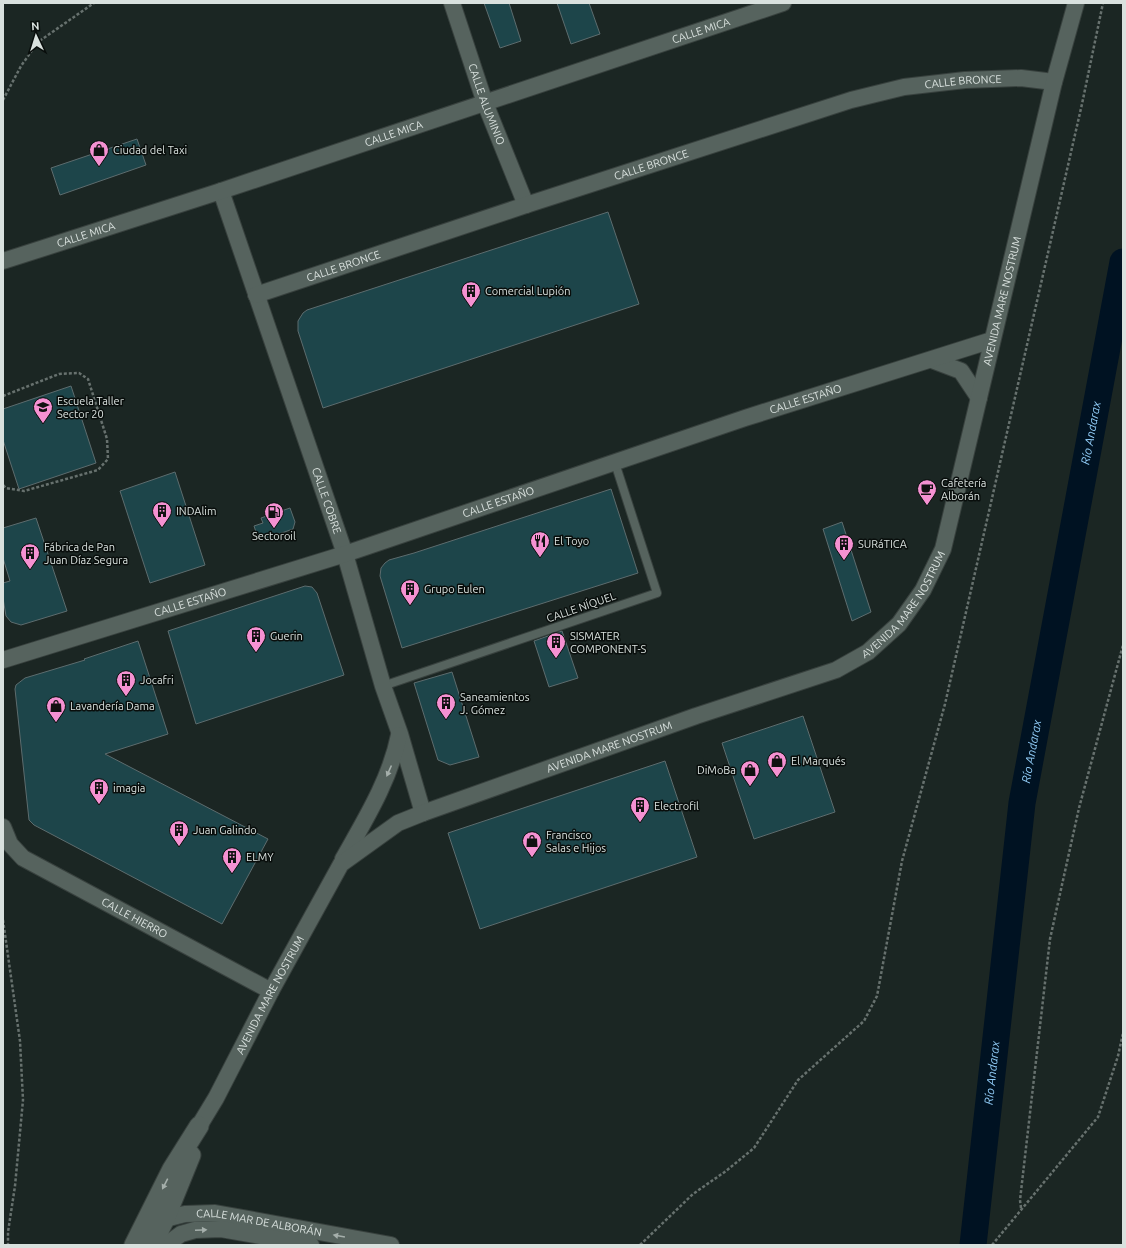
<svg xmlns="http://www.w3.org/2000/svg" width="1126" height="1248" viewBox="0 0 1126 1248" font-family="Ubuntu,sans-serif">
	<rect width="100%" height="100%" fill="#1b2623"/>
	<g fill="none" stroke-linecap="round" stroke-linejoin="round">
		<path stroke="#001222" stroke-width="27" id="s1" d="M973,1245l49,-442 101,-541"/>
	</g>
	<path fill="#1d454a" stroke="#5d6c6e" d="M484,3h25l12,38 -21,7z
		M557,3h32l11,31 -29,10z
		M137,139l9,26 -86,30 -9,-27z
		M608,212l31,92 -316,104 -25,-77v-10l5,-8 4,-3z
		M71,386l25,77 -77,26 -16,-49v-31z
		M175,472l30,93 -55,18 -30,-92z
		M611,489l27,84 -236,75 -22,-72 1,-8 4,-5 4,-3 25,-7z
		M290,508l5,14 -2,7 -34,12 -5,-15 9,-3 -2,-5z
		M36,518l31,93 -46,14 -10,-3 -5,-6 -3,-18v-15l7,-2 -7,-23v-30z
		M842,522l29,90 -19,9 -29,-92z
		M305,586l7,1 5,6 27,82 -148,49 -28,-93z
		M562,631l16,47 -29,9 -15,-46z
		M138,641l30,93 -63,20 163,85 -46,85 -188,-99 -5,-5 -14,-131 1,-4 9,-7 60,-18 -1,-1z
		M452,672l27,85 -29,8 -12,-5 -24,-77z
		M803,716l32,96 -81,27 -32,-96z
		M665,761l32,96 -217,72 -32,-96z"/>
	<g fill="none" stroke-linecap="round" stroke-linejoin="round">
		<g stroke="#38413e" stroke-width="10">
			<path id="service" d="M383,686l274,-93 -42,-130"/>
		</g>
		<g stroke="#38413e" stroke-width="18">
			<g id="minor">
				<path id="s2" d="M452,3l33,100 41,102"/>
				<path id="s3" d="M221,191l124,363 38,132 17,48 23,79"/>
				<path id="s4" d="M3,261l218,-70 562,-188"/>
				<path id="s5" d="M256,295l270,-90 325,-105 53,-13 61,-7 56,-2 33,4"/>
				<path d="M932,360l29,11 18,27"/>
				<path id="s6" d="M3,660l342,-106 400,-136 247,-78"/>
				<path id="s7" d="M3,827l7,17 13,14 248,133"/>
				<path d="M343,859c22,-39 47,-79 56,-124"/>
				<path id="s8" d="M199,1126l17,-28 55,-107 70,-127 57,-41 25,-10 273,-97 140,-46 32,-18 31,-28 24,-34 20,-41 111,-467 22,-79"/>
				<path id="s9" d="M157,1226l8,-7 20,-5 30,-1 176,32"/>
				<path d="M166,1245l15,-11 14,-4 26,-1 90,16"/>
			</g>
		</g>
		<g stroke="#38413e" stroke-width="21">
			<path id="tertiary" d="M134,1245l38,-76 27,-43
				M152,1245l13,-26 26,-64"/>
		</g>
		<path stroke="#67716e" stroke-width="2.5" stroke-dasharray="3 2" stroke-linecap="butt" d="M3,100l18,-34 17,-24 56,-39
			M3,396l56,-22 20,-1 9,6 19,60 1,20 -10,11 -74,21 -18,-3 -3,-3
			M3,920l17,121 3,59 -8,86 -7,46v13
			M1021,1208l-1,-8 30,-261 29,-131 44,-163
			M640,1245l53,-51 33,-23 28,-23 44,-68 66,-59 13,-25 25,-135 43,-157 137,-600 21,-101
			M992,1245l106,-128 20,-61 5,-23"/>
		<use href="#service" stroke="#56635e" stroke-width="8"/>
		<use href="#minor" stroke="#56635e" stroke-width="16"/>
		<use href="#tertiary" stroke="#56635e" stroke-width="19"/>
	</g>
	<defs><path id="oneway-solid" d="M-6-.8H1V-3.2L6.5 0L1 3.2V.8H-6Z"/></defs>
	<g fill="#a5afab">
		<use href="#oneway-solid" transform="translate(389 771) rotate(114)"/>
		<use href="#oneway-solid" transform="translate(165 1184) rotate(117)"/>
		<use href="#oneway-solid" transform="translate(201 1230) rotate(-3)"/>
		<use href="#oneway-solid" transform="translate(339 1236) rotate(-170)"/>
	</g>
	<defs>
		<g id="shop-pin" transform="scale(1)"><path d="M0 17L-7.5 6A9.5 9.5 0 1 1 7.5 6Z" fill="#f591d2" stroke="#090e0c"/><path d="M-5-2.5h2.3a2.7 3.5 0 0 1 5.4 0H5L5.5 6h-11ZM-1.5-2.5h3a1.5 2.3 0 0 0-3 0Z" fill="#111"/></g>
		<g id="building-pin" transform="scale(1)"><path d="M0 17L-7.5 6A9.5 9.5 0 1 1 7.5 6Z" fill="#f591d2" stroke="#090e0c"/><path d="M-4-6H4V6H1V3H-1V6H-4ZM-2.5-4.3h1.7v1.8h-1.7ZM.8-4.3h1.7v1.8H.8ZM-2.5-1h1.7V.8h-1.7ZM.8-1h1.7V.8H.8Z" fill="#111"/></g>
		<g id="school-pin" transform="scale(1)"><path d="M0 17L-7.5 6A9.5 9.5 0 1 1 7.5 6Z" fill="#f591d2" stroke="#090e0c"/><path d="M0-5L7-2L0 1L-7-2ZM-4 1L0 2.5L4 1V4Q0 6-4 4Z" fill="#111"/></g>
		<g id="cafe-pin" transform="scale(1)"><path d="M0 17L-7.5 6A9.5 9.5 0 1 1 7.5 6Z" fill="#f591d2" stroke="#090e0c"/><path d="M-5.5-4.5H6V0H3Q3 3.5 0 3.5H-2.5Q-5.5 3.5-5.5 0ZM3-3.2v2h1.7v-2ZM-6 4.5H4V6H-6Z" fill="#111"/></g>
		<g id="fuel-pin" transform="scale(1)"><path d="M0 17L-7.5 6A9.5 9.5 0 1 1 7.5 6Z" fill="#f591d2" stroke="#090e0c"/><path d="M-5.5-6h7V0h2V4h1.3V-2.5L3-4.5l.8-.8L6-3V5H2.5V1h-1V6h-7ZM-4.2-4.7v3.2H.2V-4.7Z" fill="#111"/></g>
		<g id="restaurant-pin" transform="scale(1)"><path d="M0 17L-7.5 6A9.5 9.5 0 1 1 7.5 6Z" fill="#f591d2" stroke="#090e0c"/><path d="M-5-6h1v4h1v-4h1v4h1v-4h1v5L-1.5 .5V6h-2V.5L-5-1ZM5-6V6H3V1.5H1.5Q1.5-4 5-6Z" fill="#111"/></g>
	</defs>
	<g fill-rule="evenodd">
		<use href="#shop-pin" x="99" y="150"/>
		<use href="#building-pin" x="471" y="291"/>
		<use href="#school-pin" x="43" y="407"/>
		<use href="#cafe-pin" x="927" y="489"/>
		<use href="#building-pin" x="162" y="511"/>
		<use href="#fuel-pin" x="274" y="512"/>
		<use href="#restaurant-pin" x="540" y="541"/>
		<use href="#building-pin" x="844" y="544"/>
		<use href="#building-pin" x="30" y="553"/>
		<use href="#building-pin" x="410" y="589"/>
		<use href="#building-pin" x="256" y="636"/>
		<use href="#building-pin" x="556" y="642"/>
		<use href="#building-pin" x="126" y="680"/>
		<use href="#building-pin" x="446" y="703"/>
		<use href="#shop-pin" x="56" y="706"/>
		<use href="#shop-pin" x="777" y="761"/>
		<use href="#shop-pin" x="750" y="770"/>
		<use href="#building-pin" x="99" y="788"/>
		<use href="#building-pin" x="640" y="806"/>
		<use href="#building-pin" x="179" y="830"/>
		<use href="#shop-pin" x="532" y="841"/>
		<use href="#building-pin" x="232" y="857"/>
	</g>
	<g text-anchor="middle" stroke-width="3" stroke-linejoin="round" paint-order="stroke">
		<g font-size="11" fill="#d9e1de" stroke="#090e0c">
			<text dy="4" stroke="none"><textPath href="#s4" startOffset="735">CALLE MICA</textPath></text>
			<text dy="4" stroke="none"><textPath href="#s5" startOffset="740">CALLE BRONCE</textPath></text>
			<text dy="4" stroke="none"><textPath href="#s2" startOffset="107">CALLE ALUMINIO</textPath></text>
			<text dy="4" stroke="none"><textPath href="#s4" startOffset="411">CALLE MICA</textPath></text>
			<text dy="4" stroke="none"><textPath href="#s5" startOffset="416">CALLE BRONCE</textPath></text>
			<text dy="4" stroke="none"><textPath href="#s4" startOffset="87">CALLE MICA</textPath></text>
			<text dy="4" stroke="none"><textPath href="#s5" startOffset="92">CALLE BRONCE</textPath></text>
			<text dy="4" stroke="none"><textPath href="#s8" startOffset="1253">AVENIDA MARE NOSTRUM</textPath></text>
			<text dy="4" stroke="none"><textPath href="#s6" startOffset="844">CALLE ESTAÑO</textPath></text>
			<text dy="4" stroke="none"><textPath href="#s3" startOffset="327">CALLE COBRE</textPath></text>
			<text dy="4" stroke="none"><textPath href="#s6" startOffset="520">CALLE ESTAÑO</textPath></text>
			<text dy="4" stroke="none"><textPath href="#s6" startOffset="196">CALLE ESTAÑO</textPath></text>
			<text dy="4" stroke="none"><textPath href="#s8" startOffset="929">AVENIDA MARE NOSTRUM</textPath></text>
			<text transform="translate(581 607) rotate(-19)" y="4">CALLE NÍQUEL</text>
			<text dy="4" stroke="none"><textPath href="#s8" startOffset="593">AVENIDA MARE NOSTRUM</textPath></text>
			<text dy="4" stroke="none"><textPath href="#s7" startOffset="164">CALLE HIERRO</textPath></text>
			<text dy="4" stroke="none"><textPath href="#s8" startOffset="149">AVENIDA MARE NOSTRUM</textPath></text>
			<text dy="4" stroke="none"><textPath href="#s9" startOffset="106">CALLE MAR DE ALBORÁN</textPath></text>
		</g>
		<g font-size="11" fill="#d9e1de" stroke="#090e0c" text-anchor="start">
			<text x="113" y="154">Ciudad del Taxi</text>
			<text x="485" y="295">Comercial Lupión</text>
			<text x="57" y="405">Escuela Taller<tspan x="57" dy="13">Sector 20</tspan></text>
			<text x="941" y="487">Cafetería<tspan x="941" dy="13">Alborán</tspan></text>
			<text x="176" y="515">INDAlim</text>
			<text x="274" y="540" text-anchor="middle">Sectoroil</text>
			<text x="554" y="545">El Toyo</text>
			<text x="858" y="548">SURáTICA</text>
			<text x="44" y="551">Fábrica de Pan<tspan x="44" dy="13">Juan Díaz Segura</tspan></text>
			<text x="424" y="593">Grupo Eulen</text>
			<text x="270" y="640">Guerin</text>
			<text x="570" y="640">SISMATER<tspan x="570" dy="13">COMPONENT-S</tspan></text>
			<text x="140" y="684">Jocafri</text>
			<text x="460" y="701">Saneamientos<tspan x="460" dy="13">J. Gómez</tspan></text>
			<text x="70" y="710">Lavandería Dama</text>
			<text x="791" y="765">El Marqués</text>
			<text x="736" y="774" text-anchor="end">DiMoBa</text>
			<text x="113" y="792">imagia</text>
			<text x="654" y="810">Electrofil</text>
			<text x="193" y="834">Juan Galindo</text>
			<text x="546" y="839">Francisco<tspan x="546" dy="13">Salas e Hijos</tspan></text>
			<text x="246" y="861">ELMY</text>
		</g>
		<g font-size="12" font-style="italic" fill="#91cdf8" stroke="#090e0c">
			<text dy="4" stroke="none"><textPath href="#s1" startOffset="821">Río Andarax</textPath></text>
			<text dy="4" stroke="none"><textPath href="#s1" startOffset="497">Río Andarax</textPath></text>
			<text dy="4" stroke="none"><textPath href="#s1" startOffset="173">Río Andarax</textPath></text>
		</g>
	</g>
	<rect width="1126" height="1248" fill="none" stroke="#d9e1de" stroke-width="8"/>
	<g transform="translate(36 36) rotate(356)" stroke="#090e0c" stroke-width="3" paint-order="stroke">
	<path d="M0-3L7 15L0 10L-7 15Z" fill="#d9e1de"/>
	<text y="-6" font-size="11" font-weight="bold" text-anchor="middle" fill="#d9e1de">N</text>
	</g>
</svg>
